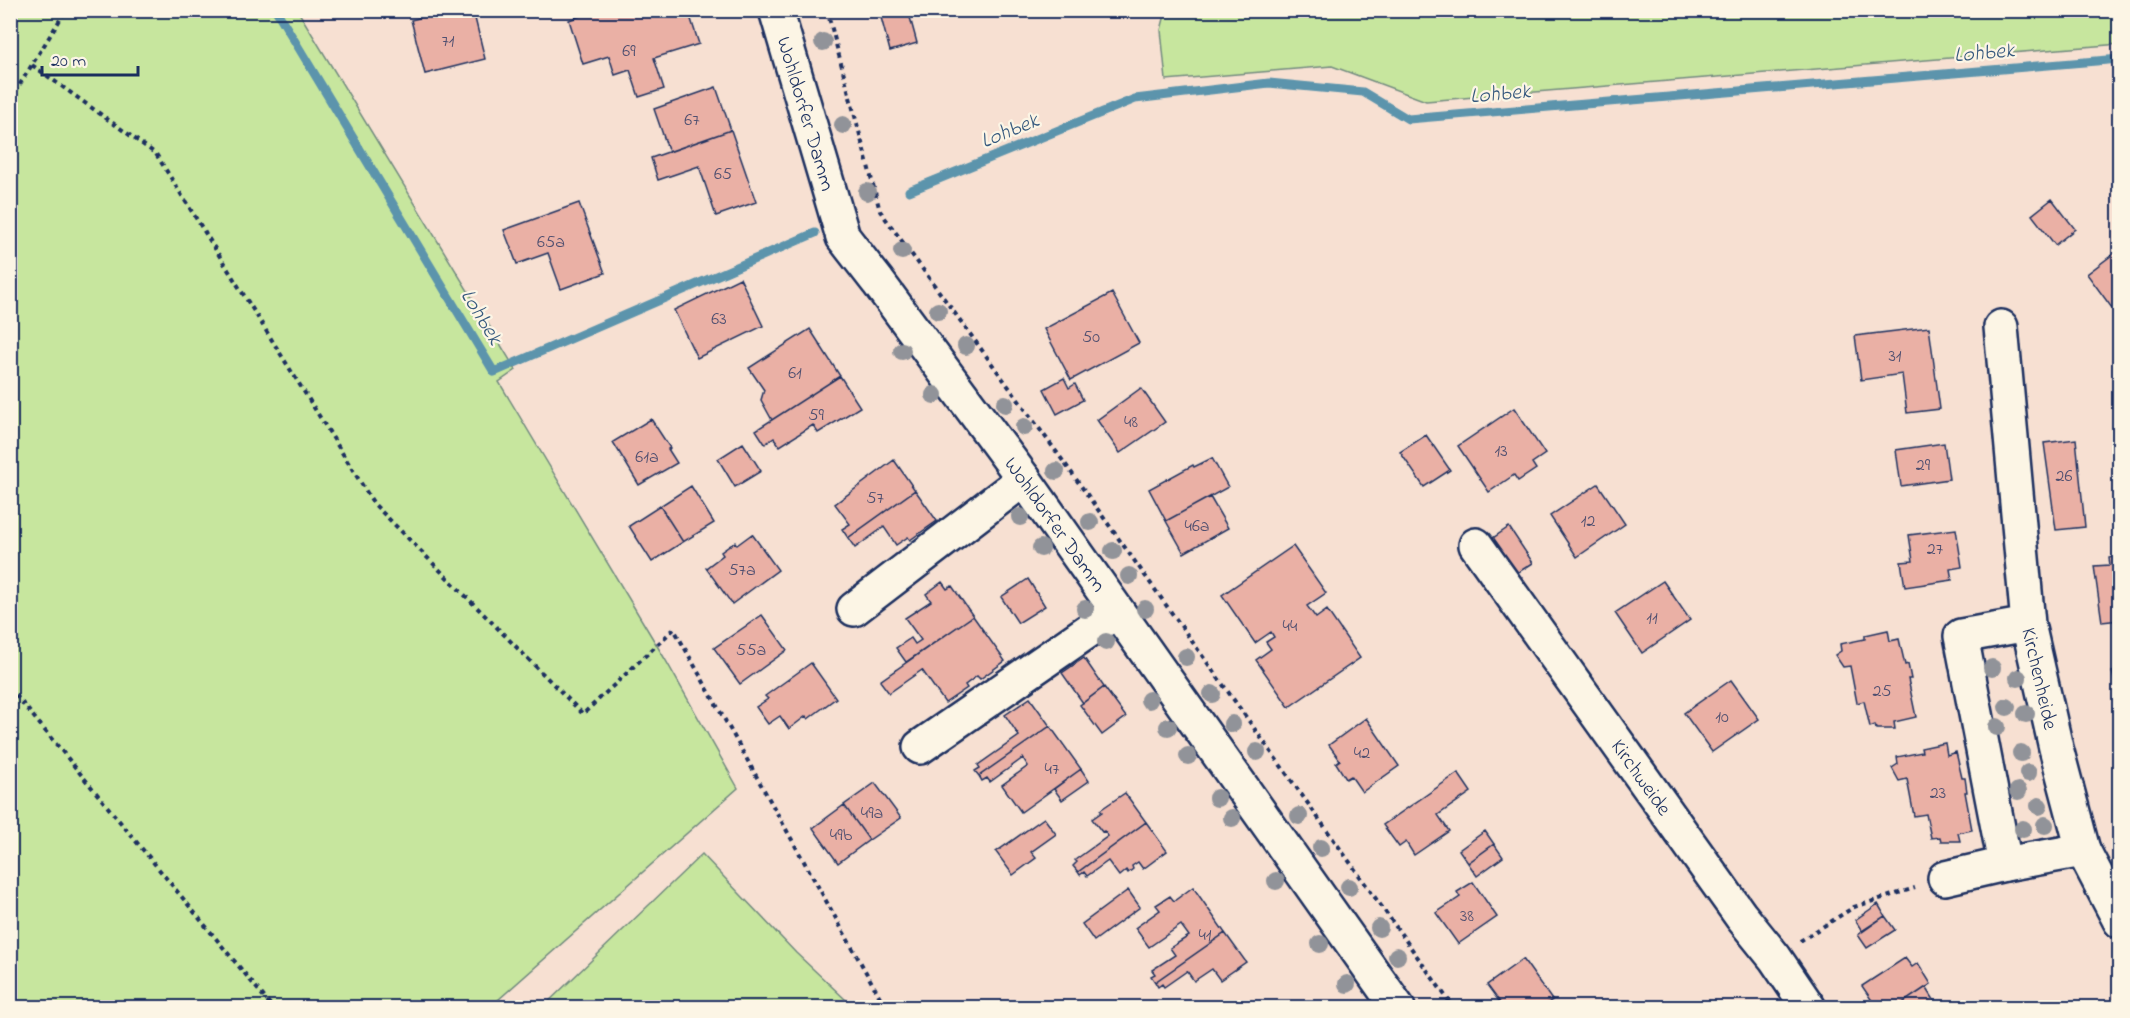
<svg xmlns="http://www.w3.org/2000/svg" width="2130" height="1018" viewBox="0 0 2130 1018" font-family="'Indie Flower',sans-serif">
	<rect width="100%" height="100%" fill="#f7e0d2"/>
	<filter id="ink" filterUnits="userSpaceOnUse"><feTurbulence type="fractalNoise" baseFrequency=".0167" numOctaves="2"/><feDisplacementMap in="SourceGraphic" scale="12" xChannelSelector="R" yChannelSelector="G"/><feConvolveMatrix kernelMatrix="1 2 1 2 8 2 1 2 1" color-interpolation-filters="sRGB"/></filter>
	<g filter="url(#ink)">
		<path fill="#c7e69e" stroke="#718a7e" stroke-width="1.5" d="M10,11h288l218,359 -17,12 166,277 73,129 -248,219h-479z
			M1166,11l953,-1 1,34 -694,57 -94,-35 -166,14 -5,-50z
			M702,854l94,99 50,47 5,7h-308z"/>
		<g fill="none" stroke-linecap="round" stroke-linejoin="round">
			<path stroke="#5b94ac" stroke-width="9" d="M276,10l218,362 321,-139
				M909,191l226,-92 134,-16 94,9 45,27 712,-60"/>
		</g>
		<path fill="#eab0a5" stroke="#1b2f5e" stroke-width="1.5" d="M449,10h24l12,49 -60,15 -14,-54z
			M597,10h91l11,34 -45,14 10,31 -25,8 -9,-27 -15,5 -6,-19 -26,8 -14,-44z
			M879,10h29l9,33 -27,8z
			M716,87l15,43 -62,22 -15,-43z
			M731,130l25,72 -40,14 -17,-50 -41,14 -7,-22z
			M2052,199l23,30 -20,16 -23,-30z
			M579,203l26,70 -44,16 -13,-36 -31,11 -13,-34z
			M2116,252l4,5v62l-33,-45z
			M740,278l23,48 -66,32 -23,-48z
			M1112,293l27,50 -68,37 -27,-51z
			M1929,327l11,82 -33,4 -5,-39 -41,6 -6,-44z
			M810,329l30,47 -68,44 -11,-20 3,-10 -15,-22z
			M840,376l20,31 -42,26 -5,-8 -33,21 -6,-8 -9,6 -9,-14z
			M1064,378l5,10 6,-4 8,16 -26,14 -13,-25z
			M1141,388l24,34 -45,31 -23,-33z
			M1514,408l31,46 -13,9 4,6 -18,12 -4,-6 -25,17 -31,-46z
			M651,419l19,29 -2,1 9,14 -38,22 -26,-43z
			M1426,435l24,35 -26,17 -24,-35z
			M2076,439l9,88 -29,3 -12,-87z
			M743,443l18,28 -26,16 -17,-28z
			M1944,443l5,36 -48,7 -5,-36z
			M1212,458l16,29 -62,34 -17,-32 44,-24 1,2z
			M894,460l21,30 -67,48 -6,-9 8,-5 -15,-20z
			M1598,484l27,40 -48,33 -27,-41z
			M691,486l23,37 -31,19 -23,-36z
			M915,490l22,31 -27,19 -2,-3 -12,8 -12,-18 -29,21 -7,-10z
			M1210,497l18,31 -44,25 -18,-32z
			M660,506l23,36 -31,20 -23,-36z
			M1509,527l24,36 -16,10 -24,-35z
			M1956,529l6,38 -12,2 2,11 -47,7 -4,-25 12,-1 -4,-26z
			M752,534l26,36 -46,34 -26,-36 17,-13 -2,-3 14,-10 2,3z
			M1293,546l33,47 -19,13 9,12 11,-8 33,48 -71,49 -33,-47 15,-11 -5,-7 8,-5 -3,-5 -16,11 -33,-48z
			M2117,556l3,7v57l-18,2 -8,-56 16,-1 -1,-7z
			M1028,579l17,27 -27,17 -17,-26z
			M1663,581l27,39 -48,33 -27,-40z
			M942,582l5,7 5,-3 21,30 -67,46 -10,-14 15,-10 4,6 6,-4 -16,-22 26,-17 -5,-7z
			M762,615l25,35 -47,34 -26,-36z
			M973,616l32,45 -25,18 -3,-3 -12,9 2,3 -22,15 -23,-33 -33,23 -9,-12z
			M1888,630l2,11 9,-2 6,26 3,-1 3,15h-3l8,38 -22,5 1,7h-19l-1,-4 -5,2 -6,-26 -7,2 -7,-37 -7,1 -8,-12 6,-4 -1,-7 25,-5v-4z
			M1084,658l20,29 -21,16 -21,-30z
			M811,663l25,35 -28,21 -2,-3 -17,13 -9,-13 -12,8 -12,-17 12,-8 -3,-3z
			M2120,669v31l-8,-28z
			M1731,680l28,39 -47,33 -28,-39z
			M1104,687l22,30 -24,18 -22,-30z
			M1030,698l20,28 -71,50 -4,-5 5,-3 -2,-3 41,-29 -14,-21z
			M1366,718l33,48 -37,26 -11,-16 -5,3 -10,-16 4,-3 -11,-15z
			M1050,726l31,43 -60,43 -19,-27 26,-19 -5,-8 -33,24 -3,-4 -5,3 -3,-5z
			M1945,743l2,12 9,-3 6,26h3l2,14h-2l7,38 -14,3 2,8h-19l-1,-4 -9,1 -5,-24 -12,2 -7,-37 -8,2 -7,-13 6,-4 -1,-7 25,-5 -1,-4z
			M1081,769l8,12 -27,19 -8,-11z
			M1458,773l13,19 -33,23 11,16 -35,24 -8,-13 -7,5 -16,-22z
			M875,783l26,35 -32,22 -25,-35z
			M1125,793l21,29 -68,50 -5,-6 4,-4 -2,-2 33,-24 -4,-5 -2,1 -10,-13 10,-7 -2,-2z
			M844,805l25,35 -31,23 -25,-35z
			M1044,818l12,16 -25,18 5,6 -23,17 -17,-23z
			M1146,822l21,29 -24,18 -5,-7 -6,4 1,3 -5,4 -2,-3 -7,6 -11,-15 -21,15 -3,-4 -4,3 -2,-3z
			M1485,831l9,13 -26,19 -9,-13z
			M1494,844l9,13 -26,19 -9,-13z
			M1473,882l24,35 -39,27 -22,-31 24,-16 -3,-5z
			M1193,887l32,46 -70,49 -4,-6 4,-2 -3,-4 23,-15 -5,-7 19,-12 -8,-11 -32,22 -14,-19 25,-18 -4,-5 14,-9 4,5z
			M1128,890l12,17 -46,34 -12,-17z
			M1878,904l7,12 -23,15 -7,-11z
			M1885,916l10,14 -28,18 -9,-13z
			M1225,933l21,29 -26,18 -8,-11 -18,12 -7,-10 -23,16 -2,-3 -4,3 -3,-5z
			M1905,958l7,9 6,-4 13,21 -36,24h-18l-15,-22z
			M1523,959l29,41 -11,8h-37l-17,-23z
			M1926,987l13,21h-44z"/>
		<g fill="none" stroke-linecap="round" stroke-linejoin="round">
			<g stroke="#1b2f5e" stroke-width="38">
				<g id="minor">
					<path id="s1" d="M776,10l67,227 35,45 146,197 374,529"/>
					<path id="s2" d="M2001,327l27,297 28,124 27,102 -78,14 -44,-228 67,-12"/>
					<path id="s3" d="M1476,545l265,371 34,42 34,50"/>
					<path d="M854,609l170,-130"/>
					<path d="M920,747l197,-136"/>
					<path d="M2083,850l37,71"/>
					<path d="M1945,878l60,-14"/>
				</g>
			</g>
			<path stroke="#1b2f5e" stroke-width="4" stroke-dasharray="4.5 4.5" stroke-linecap="butt" d="M827,10l53,201 186,254 388,543
				M32,65l124,89 218,350 209,210 91,-85 212,379
				M10,100l56,-90
				M10,688l263,320
				M1800,941l54,-34 61,-19"/>
			<use href="#minor" stroke="#fcf5e5" stroke-width="33"/>
		</g>
		<g fill="#919399">
			<circle cx="823" cy="42" r="9"/>
			<circle cx="843" cy="125" r="9"/>
			<circle cx="867" cy="192" r="9"/>
			<circle cx="902" cy="251" r="9"/>
			<circle cx="938" cy="311" r="9"/>
			<circle cx="966" cy="346" r="9"/>
			<circle cx="902" cy="351" r="9"/>
			<circle cx="934" cy="395" r="9"/>
			<circle cx="1005" cy="404" r="9"/>
			<circle cx="1024" cy="427" r="9"/>
			<circle cx="1056" cy="471" r="9"/>
			<circle cx="1020" cy="517" r="9"/>
			<circle cx="1090" cy="522" r="9"/>
			<circle cx="1041" cy="548" r="9"/>
			<circle cx="1113" cy="551" r="9"/>
			<circle cx="1129" cy="576" r="9"/>
			<circle cx="1085" cy="609" r="9"/>
			<circle cx="1145" cy="609" r="9"/>
			<circle cx="1106" cy="642" r="9"/>
			<circle cx="1186" cy="657" r="9"/>
			<circle cx="1992" cy="668" r="9"/>
			<circle cx="2018" cy="678" r="9"/>
			<circle cx="1212" cy="694" r="9"/>
			<circle cx="1149" cy="700" r="9"/>
			<circle cx="2007" cy="707" r="9"/>
			<circle cx="2026" cy="714" r="9"/>
			<circle cx="1232" cy="724" r="9"/>
			<circle cx="1168" cy="727" r="9"/>
			<circle cx="1997" cy="727" r="9"/>
			<circle cx="1257" cy="752" r="9"/>
			<circle cx="2021" cy="753" r="9"/>
			<circle cx="1188" cy="756" r="9"/>
			<circle cx="2028" cy="773" r="9"/>
			<circle cx="2018" cy="791" r="9"/>
			<circle cx="1217" cy="798" r="9"/>
			<circle cx="2039" cy="806" r="9"/>
			<circle cx="1299" cy="816" r="9"/>
			<circle cx="1232" cy="818" r="9"/>
			<circle cx="2045" cy="825" r="9"/>
			<circle cx="2023" cy="829" r="9"/>
			<circle cx="1321" cy="848" r="9"/>
			<circle cx="1276" cy="881" r="9"/>
			<circle cx="1349" cy="887" r="9"/>
			<circle cx="1379" cy="928" r="9"/>
			<circle cx="1320" cy="944" r="9"/>
			<circle cx="1397" cy="956" r="9"/>
			<circle cx="1347" cy="984" r="9"/>
		</g>
	</g>
	<g text-anchor="middle" stroke-width="4.5" stroke-linejoin="round" paint-order="stroke">
		<g font-size="18" fill="#4f4f70">
			<text x="448" y="46">71</text>
			<text x="629" y="56">69</text>
			<text x="692" y="125">67</text>
			<text x="723" y="179">65</text>
			<text x="551" y="247">65a</text>
			<text x="719" y="324">63</text>
			<text x="1091" y="342">50</text>
			<text x="1895" y="361">31</text>
			<text x="795" y="378">61</text>
			<text x="816" y="420">59</text>
			<text x="1131" y="427">48</text>
			<text x="1501" y="456">13</text>
			<text x="647" y="462">61a</text>
			<text x="1923" y="470">29</text>
			<text x="2064" y="481">26</text>
			<text x="875" y="503">57</text>
			<text x="1588" y="526">12</text>
			<text x="1197" y="531">46a</text>
			<text x="1935" y="554">27</text>
			<text x="742" y="575">57a</text>
			<text x="1652" y="623">11</text>
			<text x="1290" y="631">44</text>
			<text x="751" y="655">55a</text>
			<text x="1882" y="696">25</text>
			<text x="1722" y="722">10</text>
			<text x="1362" y="758">42</text>
			<text x="1052" y="774">47</text>
			<text x="1938" y="798">23</text>
			<text x="872" y="818">49a</text>
			<text x="841" y="840">49b</text>
			<text x="1467" y="921">38</text>
			<text x="1205" y="940">41</text>
		</g>
		<g font-size="21" fill="#1b2f5e" stroke="#fcf5e5">
			<text dy="7" stroke="none"><textPath href="#s1" startOffset="108">Wohldorfer Damm</textPath></text>
			<text dy="7" stroke="none"><textPath href="#s1" startOffset="594">Wohldorfer Damm</textPath></text>
			<text dy="7" stroke="none"><textPath href="#s2" startOffset="354">Kirchenheide</textPath></text>
			<text dy="7" stroke="none"><textPath href="#s3" startOffset="285">Kirchweide</textPath></text>
		</g>
		<g font-size="22" font-style="italic" fill="#36597e" stroke="#fcf5e5">
			<text transform="translate(1984 51) rotate(-5)" y="8">Lohbek</text>
			<text transform="translate(1500 92) rotate(-5)" y="8">Lohbek</text>
			<text transform="translate(1009 129) rotate(-22)" y="8">Lohbek</text>
			<text transform="translate(483 316) rotate(59)" y="8">Lohbek</text>
		</g>
	</g>
	<rect width="2130" height="1018" fill="none" stroke="#fcf5e5" stroke-width="36"/>
	<rect x="18" y="18" width="2094" height="982" fill="none" stroke="#1b2f5e" stroke-width="2" filter="url(#ink)"/>
	<path d="M42 66v9h96v-9" fill="none" stroke="#1b2f5e" stroke-width="3"/>
	<text x="51" y="66" font-size="18" fill="#1b2f5e" stroke="#fcf5e5" stroke-width="4.5" paint-order="stroke">20 m</text>
</svg>
